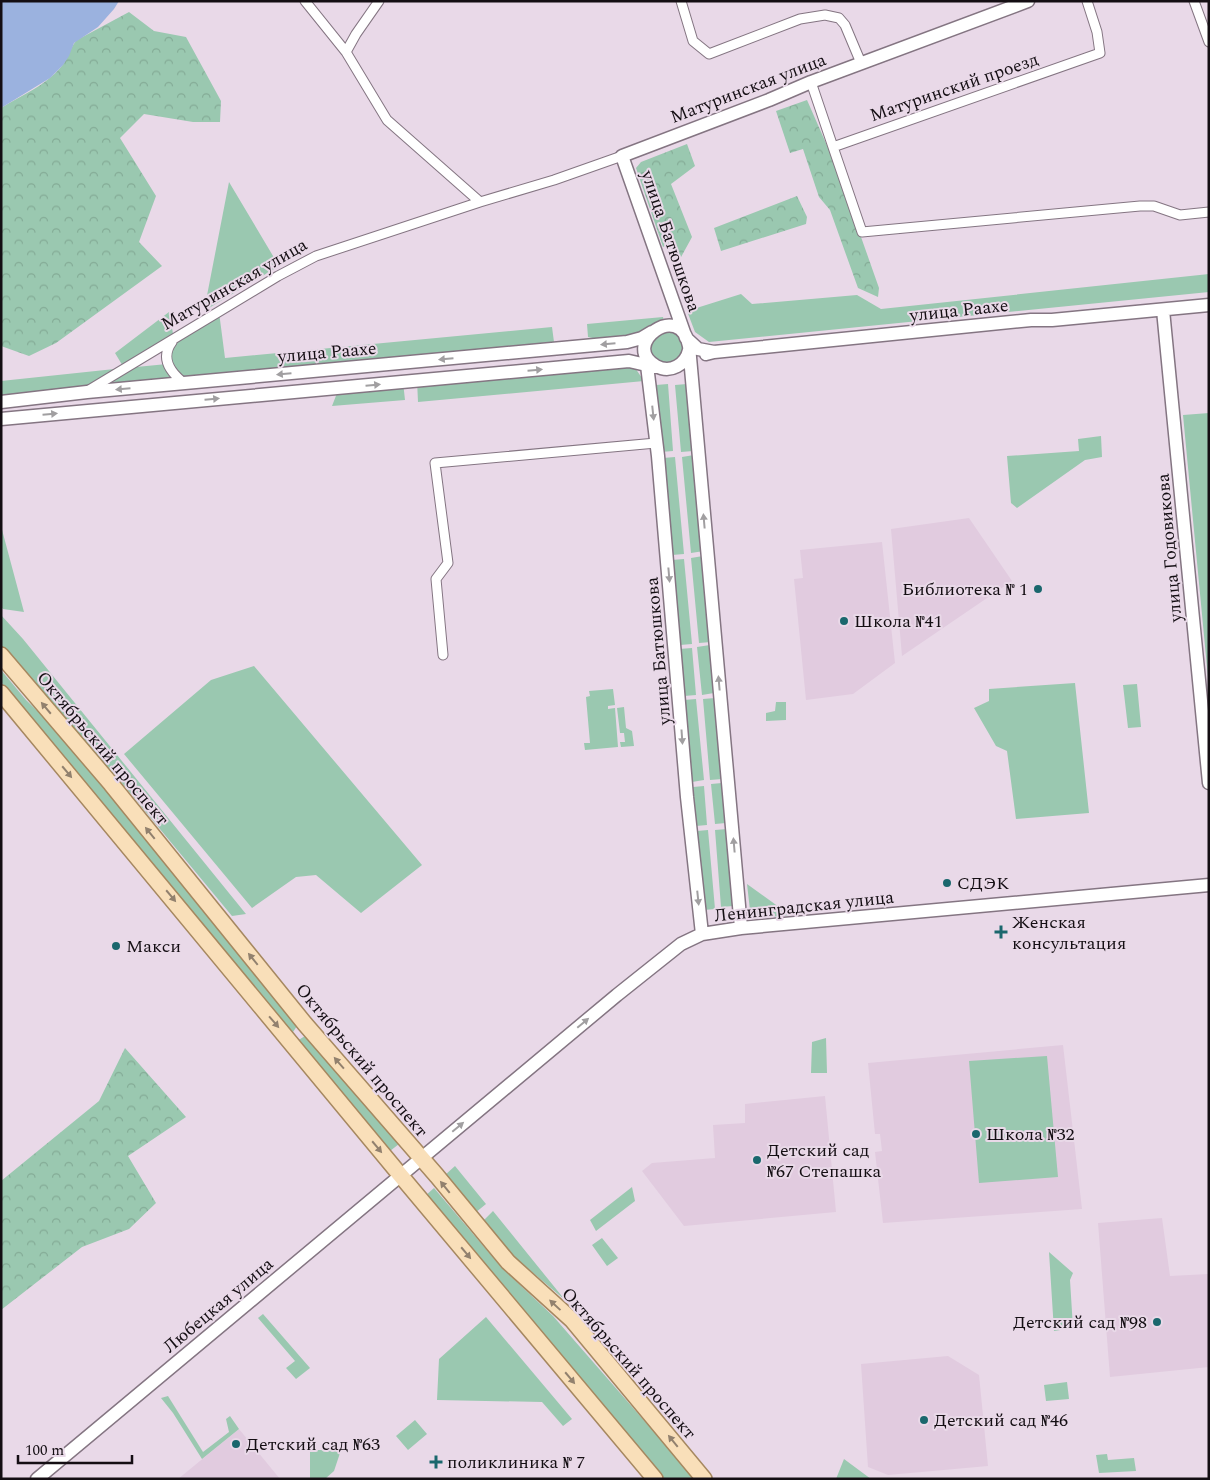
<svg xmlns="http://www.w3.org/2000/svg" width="1210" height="1480" viewBox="0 0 1210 1480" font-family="Spectral,serif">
	<defs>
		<pattern id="forest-crowns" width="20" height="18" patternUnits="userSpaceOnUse" patternTransform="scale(1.25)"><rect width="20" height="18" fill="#9ac8b0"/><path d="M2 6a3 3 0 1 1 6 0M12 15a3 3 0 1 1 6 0" fill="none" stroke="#84ab96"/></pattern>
	</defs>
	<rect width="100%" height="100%" fill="#e9d9e8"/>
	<path fill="#e1cbdf" d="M969,518l43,63 -110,75 -11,-127z
		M882,542l13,121 -42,31 -47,6 -12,-121 9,-1 -3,-28z
		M1063,1045l19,164 -199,14 -8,-71 7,-1 -2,-17h-5l-7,-71z
		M825,1096l11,116 -152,14 -42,-55 10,-8 63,-5 -2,-33 32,-2v-19z
		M1162,1218l8,58 39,-2v93l-99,10 -12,-154z
		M948,1356l31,19 9,91 -100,9 -20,-8 -7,-103z
		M239,1429l41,50h-102z"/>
	<path fill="#9ac8b0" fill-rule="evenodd" d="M229,182l50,84 -75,45z
		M1209,274v18l-500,50 -14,-10 -8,-21 54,-17 11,10 105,-9 24,14z
		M169,312l5,27 45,-27 6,46 327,-31 2,15 -23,9 -530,51v-21l123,-13 -9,-15zM168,347l-1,17 -41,4z
		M663,317l2,9 -50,17 -27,-6 -1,-13z
		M651 347a16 16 0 1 1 32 0a16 16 0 1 1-32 0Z
		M629,359l15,22 -226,21 -1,-22z
		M403,382l2,18 -73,6 7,-18z
		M668,384l5,67 -12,1 -5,-67z
		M687,384l6,67 -12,1 -6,-67z
		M1209,413v275l-26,-273z
		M1101,436l1,21 -17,3 -68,48 -6,-5 -4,-47 72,-5 -1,-12z
		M694,455l10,96 -13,2 -9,-96z
		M675,457l9,97 -12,1 -9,-97z
		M1,526l23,86 -21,-3 -2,-2z
		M703,556l8,86 -12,1 -8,-85z
		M684,559l8,85 -12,1 -8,-85z
		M1,615l22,24 223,275 -14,2 -111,-134 -120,-132z
		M710,645l4,48 -12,2 -5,-48z
		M692,648l4,47 -12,1 -5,-47z
		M254,666l168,199 -61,48 -45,-38 -20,2 -44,31 -128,-154 87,-74z
		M1,670l25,30 29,28 242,298 -4,6 -4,-1 -288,-349z
		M1075,683l14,130 -73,6 -9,-68 -11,-5 -22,-38 15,-7v-12z
		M1137,684l4,43 -13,1 -5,-43z
		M613,689l2,16 -7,1v3l7,-1 3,39 -33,3 -1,-7h6l-4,-46 4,-1 -1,-5z
		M715,698l7,81 -12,1 -7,-81z
		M696,699l8,81 -12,2 -8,-82z
		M776,702h10v18l-20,1v-8l9,-2z
		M624,707l2,21 6,3 2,15 -13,1 -1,-5h5l-1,-9h-4l-3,-25z
		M722,783l4,40 -11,1 -4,-40z
		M704,786l3,39 -11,1 -3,-39z
		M727,829l6,77 -12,1 -6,-77z
		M708,830l7,79 -11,1 -7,-79z
		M747,884l43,31 -39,4z
		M305,1036l94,108 -9,7 -93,-110z
		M826,1038l1,35h-16l1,-31z
		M1047,1056l11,121 -79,6 -10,-122z
		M455,1166l31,38 -11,9 -30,-38z
		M632,1187l3,14 -39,30 -6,-11z
		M434,1188l68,80 51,48 142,163h-30l-240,-283z
		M493,1211l72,89 -53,-45 -28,-35z
		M602,1238l16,20 -11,8 -15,-21z
		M1049,1252l24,21 -3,7 3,48 -19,3z
		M263,1314l47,54 -14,11 -10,-11 9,-7 -37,-43z
		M486,1317l86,102 -9,7 -21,-24 -105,-2 2,-41z
		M1067,1382l2,17 -23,2 -2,-16z
		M168,1396l35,56 26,-20 -3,-13 4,-3 9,13 -37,30 -29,-46 -12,-15z
		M415,1420l12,14 -19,16 -12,-14z
		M310,1450h31l-7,21 -9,8h-15z
		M1107,1454l1,6 26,-2 2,13 -37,2 -3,-18z
		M844,1459l27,20h-35z"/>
	<path fill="url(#forest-crowns)" d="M129,12l25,19 32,6 35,64 -1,21h-27l-49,-8 -24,24 36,58 -17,46 23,24 -106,77 -27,13 -28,-10v-238c21,-13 44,-22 60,-41 7,-8 9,-20 16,-27z
		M807,100l29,66 43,122 -1,9 -20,-9 -28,-78 -11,-13 -16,-48 -13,4 -14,-42z
		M687,144l8,22 -24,18 21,53 -12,22 -5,2 -6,-17 -6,3 -27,-79 5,-6z
		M797,196l10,21 -1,7 -85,27 -7,-23z
		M125,1048l61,69 -58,39 28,47 -27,26 -47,18 -81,63v-129l98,-80z"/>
	<path fill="#9bb2df" d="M1,1h118l-5,8 -16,18 -24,16 -5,13 -6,9 -13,13 -49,30z"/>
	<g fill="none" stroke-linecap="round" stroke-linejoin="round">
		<g stroke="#847582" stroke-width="11">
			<path id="street" d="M305,1l41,51
				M379,1l-23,33 -10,18 41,68 93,82
				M681,1l12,40 16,13 91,-35 25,-4 14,3 6,7 16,38
				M1194,1l15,41
				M811,82l22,65 267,-94 -3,-21 -10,-31
				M833,147l29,85 278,-26h14l26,9 29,-3
				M172,342c-12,16 -2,30 12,41
				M89,390l189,-114 38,-20 164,-54 74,-22 68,-24
				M443,655l-7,-76 12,-16 -13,-100 221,-20"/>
		</g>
		<g stroke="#847582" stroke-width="15">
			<path id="secondary" d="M1163,310l46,473
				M689,350c-3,14 -18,24 -33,16 -37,-21 24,-67 33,-20l52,582
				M714,352l-16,-3 -12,-11 -64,-182 147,-56 42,-18 217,-81
				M706,354l8,-2 317,-32h21l157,-15
				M646,357l12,99 29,341 15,137
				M1,402l86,-10 540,-50 15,-4 10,-6
				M1,419l628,-58 26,6
				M37,1479l580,-484 64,-51 21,-10 39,-6 468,-43"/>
		</g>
		<g stroke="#a68860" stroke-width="18">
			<path id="primary" d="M1,655l110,129 194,240 132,152 71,86 64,58 132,159
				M1,693l400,483 254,303"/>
		</g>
		<use href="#street" stroke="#fff" stroke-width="9"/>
		<use href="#secondary" stroke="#fff" stroke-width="12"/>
		<use href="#primary" stroke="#f9dfb9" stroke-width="15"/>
	</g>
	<defs><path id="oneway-solid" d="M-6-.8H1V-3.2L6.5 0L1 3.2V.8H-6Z" transform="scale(1.25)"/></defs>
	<g fill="#a19fa1">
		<use href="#oneway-solid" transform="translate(608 344) rotate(175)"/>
		<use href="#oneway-solid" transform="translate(446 359) rotate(175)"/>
		<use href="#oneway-solid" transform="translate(535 370) rotate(-5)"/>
		<use href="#oneway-solid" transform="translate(284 374) rotate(175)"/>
		<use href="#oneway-solid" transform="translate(373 385) rotate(-5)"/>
		<use href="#oneway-solid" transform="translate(123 389) rotate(175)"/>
		<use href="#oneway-solid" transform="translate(212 399) rotate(-5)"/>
		<use href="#oneway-solid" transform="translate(653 413) rotate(84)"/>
		<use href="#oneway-solid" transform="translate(50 414) rotate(-5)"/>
		<use href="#oneway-solid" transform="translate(704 521) rotate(-95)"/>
		<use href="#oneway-solid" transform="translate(669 575) rotate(85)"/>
		<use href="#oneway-solid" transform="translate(719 683) rotate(-95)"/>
		<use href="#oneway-solid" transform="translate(682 737) rotate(86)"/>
		<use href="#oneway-solid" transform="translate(734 845) rotate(-95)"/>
		<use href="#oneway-solid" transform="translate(698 898) rotate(84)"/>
		<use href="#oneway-solid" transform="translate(583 1023) rotate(-40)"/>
		<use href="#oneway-solid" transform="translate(458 1127) rotate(-40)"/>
	</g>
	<g fill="#92816e">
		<use href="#oneway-solid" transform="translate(46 708) rotate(-130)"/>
		<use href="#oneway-solid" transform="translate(67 772) rotate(50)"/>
		<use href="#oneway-solid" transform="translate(150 833) rotate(-129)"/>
		<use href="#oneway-solid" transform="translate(171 896) rotate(50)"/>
		<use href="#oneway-solid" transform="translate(253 959) rotate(-129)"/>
		<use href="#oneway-solid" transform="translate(274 1022) rotate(49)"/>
		<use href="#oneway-solid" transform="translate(339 1063) rotate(-131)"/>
		<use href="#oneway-solid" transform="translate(377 1147) rotate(50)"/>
		<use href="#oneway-solid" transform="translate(445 1187) rotate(-129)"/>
		<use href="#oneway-solid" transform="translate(466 1253) rotate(50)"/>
		<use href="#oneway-solid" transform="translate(555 1305) rotate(-137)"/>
		<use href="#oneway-solid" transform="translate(570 1378) rotate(50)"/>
		<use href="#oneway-solid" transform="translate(673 1441) rotate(-129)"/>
	</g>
	<g fill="#1a676d" stroke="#e9d9e8" stroke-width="2">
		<circle cx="1038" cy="589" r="5"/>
		<circle cx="844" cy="621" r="5"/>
		<circle cx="947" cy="883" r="5"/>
		<path d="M998.5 924.5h5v5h5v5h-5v5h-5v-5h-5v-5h5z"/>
		<circle cx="116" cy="946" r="5"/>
		<circle cx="976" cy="1134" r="5"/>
		<circle cx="757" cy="1160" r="5"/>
		<circle cx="1157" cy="1322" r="5"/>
		<circle cx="924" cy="1420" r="5"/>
		<circle cx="236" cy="1444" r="5"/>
		<path d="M433.5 1454.5h5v5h5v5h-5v5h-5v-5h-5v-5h5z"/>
	</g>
	<g text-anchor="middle" stroke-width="4" stroke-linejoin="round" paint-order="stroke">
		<g font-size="18" fill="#140e13" stroke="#e9d9e8">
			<text transform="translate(954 87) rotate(-19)" y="6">Матуринский проезд</text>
			<text transform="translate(748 88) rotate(-21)" y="6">Матуринская улица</text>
			<text transform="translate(671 241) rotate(71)" y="6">улица Батюшкова</text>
			<text transform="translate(234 284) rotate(-30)" y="6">Матуринская улица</text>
			<text transform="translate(959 310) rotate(-6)" y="6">улица Раахе</text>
			<text transform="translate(327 352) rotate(-5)" y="6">улица Раахе</text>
			<text transform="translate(1169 548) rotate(-95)" y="6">улица Годовикова</text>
			<text transform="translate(658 651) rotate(-95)" y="6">улица Батюшкова</text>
			<text transform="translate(103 748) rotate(50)" y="6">Октябрьский проспект</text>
			<text transform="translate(804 906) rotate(-6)" y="6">Ленинградская улица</text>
			<text transform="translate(362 1060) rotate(50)" y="6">Октябрьский проспект</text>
			<text transform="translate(218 1305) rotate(-40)" y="6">Любецкая улица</text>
			<text transform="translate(629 1363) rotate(49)" y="6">Октябрьский проспект</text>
		</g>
		<g font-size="18" fill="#140e13" stroke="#e9d9e8" text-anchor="start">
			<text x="1028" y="595" text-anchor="end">Библиотека № 1</text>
			<text x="854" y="627">Школа №41</text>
			<text x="957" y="889">СДЭК</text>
			<text x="1012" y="928">Женская<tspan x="1012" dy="21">консультация</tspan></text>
			<text x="126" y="952">Макси</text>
			<text x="986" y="1140">Школа №32</text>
			<text x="767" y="1156">Детский сад<tspan x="767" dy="21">№67 Степашка</tspan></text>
			<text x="1147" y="1328" text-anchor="end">Детский сад №98</text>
			<text x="934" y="1426">Детский сад №46</text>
			<text x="246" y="1450">Детский сад №63</text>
			<text x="447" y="1468">поликлиника № 7</text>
		</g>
	</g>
	<rect width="1210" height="1480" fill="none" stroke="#140e13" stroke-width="5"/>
	<path d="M18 1455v8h114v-8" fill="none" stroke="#140e13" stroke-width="2.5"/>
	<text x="25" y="1455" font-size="15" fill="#140e13" stroke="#e9d9e8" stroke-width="4" paint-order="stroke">100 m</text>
</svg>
